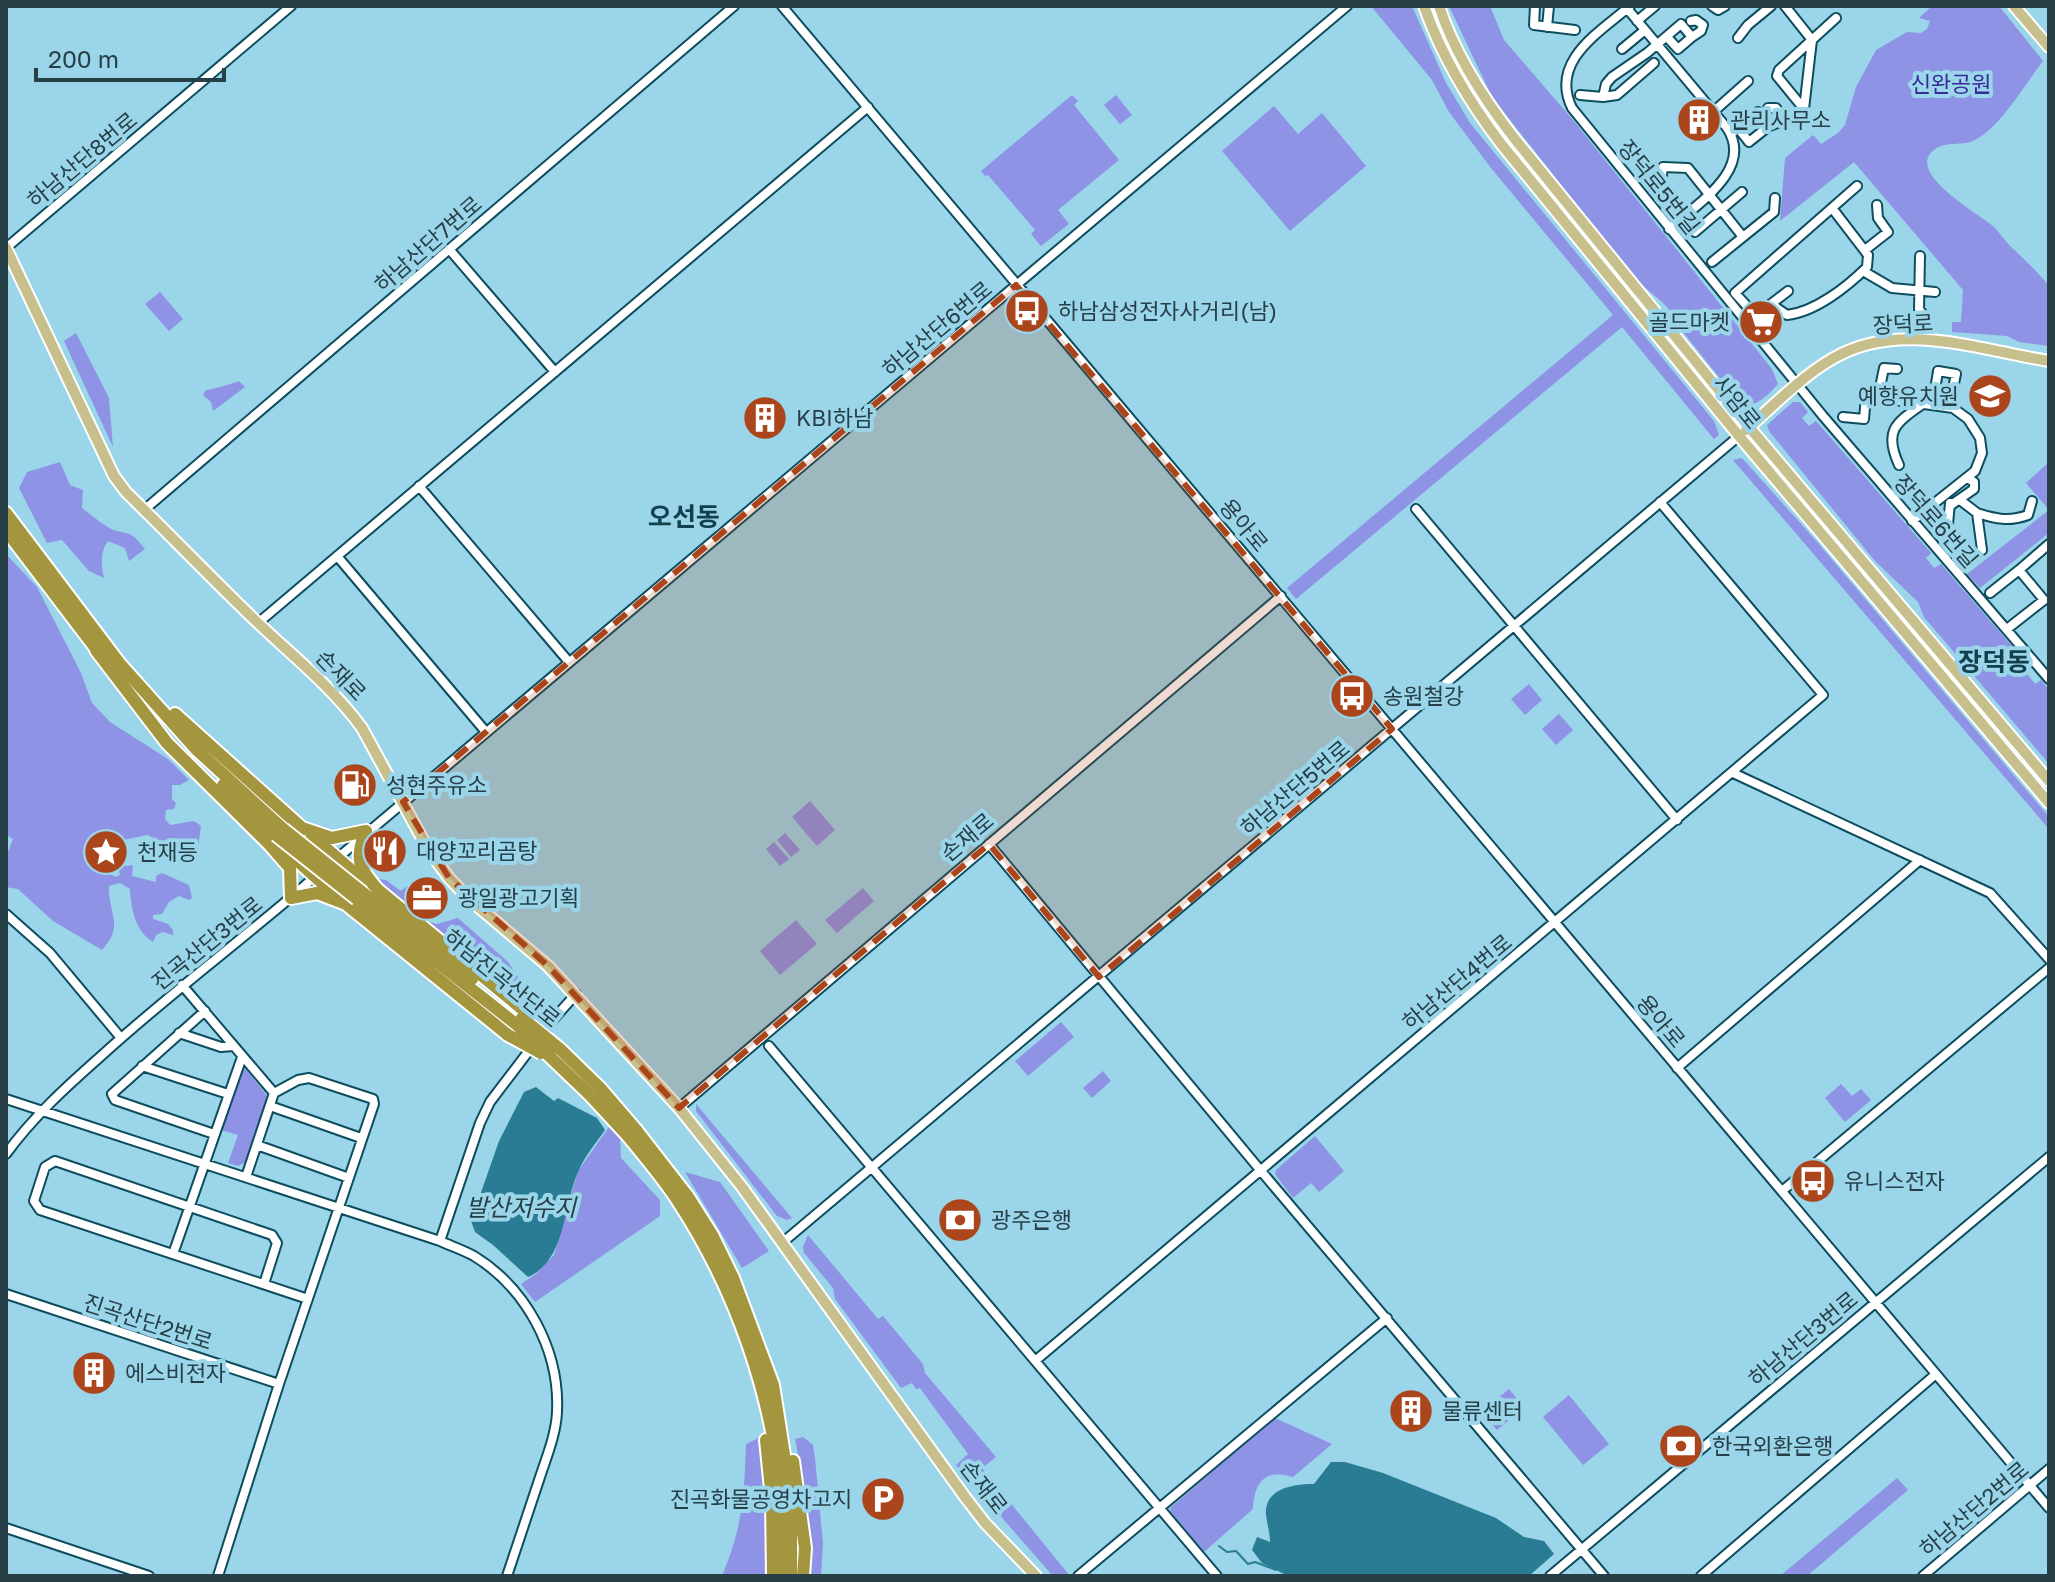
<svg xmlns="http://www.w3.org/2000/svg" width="2055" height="1582" viewBox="0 0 2055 1582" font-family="'Golos Text','Noto Sans KR',sans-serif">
	<rect width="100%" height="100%" fill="#9ad5e9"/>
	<path fill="#8e93e5" d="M1371,6h41l34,77 24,40 244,298 5,14 -5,4 -92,-112 -326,272 -9,-11 326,-273 -122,-147 -42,-56 -17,-32z
		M1449,6h41l14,34 69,80 199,249 6,15c-11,12 -24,27 -40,17l-55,-69 -1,-7 -5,-7 -15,-16 -25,-21 -145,-184z
		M1932,6h67l44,55c-17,22 -43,67 -68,79 -13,7 -29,0 -41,10 -30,23 47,65 60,77 6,6 10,13 16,19 14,13 27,25 39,40v60l-30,-4 -12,-6 -55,-4v-10h9l2,-32 -109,-128 -74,59 5,-63 28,-23 8,9 17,-11 7,-8 11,-38 20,-37 31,-18 14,1 6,-4 3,-8 -11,-3z
		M1072,95l6,6 -4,4 45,55 -61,50 11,14 -28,22 -10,-12 4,-4 -47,-55 -3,1 -4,-5z
		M1116,95l16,20 -12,9 -16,-19z
		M1274,106l24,28 24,-21 44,53 -76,65 -68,-80z
		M160,292l23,27 -14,12 -24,-27z
		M76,333l33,65 4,49 -49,-106z
		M239,381l6,6 -32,24 -2,-9 -8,-7 3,-5c3,0 30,-7 33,-9z
		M1793,402h7l8,10 -6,6 7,8 7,-5 115,132 -5,5 8,10 7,-4 90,104 -5,4 9,12 6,-4 8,10v74l-125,-147 -6,-15 -43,-41 -106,-130 -2,-6z
		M1742,458l76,85 231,274v12l-316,-369z
		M60,462l10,23 13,5 -1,18c8,6 27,22 35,23 18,4 15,3 28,18l-16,12 -4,-13 -17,-7c-8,11 -7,24 -4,37l-15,-7 -27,-31 -15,3 -28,-55 8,-16z
		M2049,462v71l-69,55 -13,-14 82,-64 -23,-27z
		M6,554l31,33 44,86 11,30 18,19 58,37 21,21 -9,5h-8v14l4,4 -2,6 -8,1 -1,9 5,6 24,-4 7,5 -4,29 -14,-4 1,-9 -6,-3 -17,3 -1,18 -6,5 -1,-27 -5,-3 -36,7c1,12 -6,19 -4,31l8,4 4,-2 -2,-8 15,-2 -1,11 24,6v-6l6,-3 27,12 3,13 -3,2 -10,-4 -10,6 -7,12 -9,1v4l15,5 5,6v5l-10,-3 -7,3 -3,7c-18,-11 -22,-34 -23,-53l-10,-6 -11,3c-1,28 16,39 -7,64l-49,-29 -35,-32 -12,-2v-30l7,-18 -7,-4z
		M1529,684l13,16 -17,15 -14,-16z
		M1559,714l14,16 -17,15 -14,-16z
		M810,801l25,29 -18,16 -25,-29z
		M785,833l15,17 -9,7 -14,-17z
		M774,842l15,17 -9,7 -14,-17z
		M378,879l8,1 15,11 6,-5 11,14 -5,4 6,7 14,-10 3,4 -12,8 5,9 8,2 21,-6 50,44 12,18 -9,2c-14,-12 -23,-7 -34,-15 -27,-20 -51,-44 -76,-67 -8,-7 -19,-11 -23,-21z
		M863,888l11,13 -37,32 -12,-13z
		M796,920l21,24 -37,31 -20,-24z
		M1061,1022l13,15 -46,39 -13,-15z
		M246,1069l21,27 -21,66 -8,4 -10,-3 10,-28 -17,-5 19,-59z
		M1103,1071l8,10 -19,17 -9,-10z
		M1841,1084l11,12 9,-7 10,11 -26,22 -20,-24z
		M696,1104l96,114 -5,2 -10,-4 -81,-105z
		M609,1127l11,12 1,19 39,42v16l-125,86 -14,-18 16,-11 17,-18 24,-84z
		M1315,1136l29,35 -25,21 -8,-9 -18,15 -18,-24 1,-4z
		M685,1172l35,10 49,69 -27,17z
		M808,1235l70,84 5,-3 40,48 2,9 71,84 -14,11 88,108 -18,-1 -96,-110 12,-11 -48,-66 -4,1 -4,-6 -11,5 -66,-89 -2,-11 -29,-35 -1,-6z
		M1509,1389l15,18 -27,23 -16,-18z
		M1569,1395l40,49 -26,21 -40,-48z
		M1275,1418l57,26 -39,33c-28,-9 -39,6 -40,32l-49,43 -34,-41 1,-4z
		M761,1437l5,49 2,90h-46c21,-50 22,-79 24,-132z
		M803,1437l10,8 2,13 8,86 -2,32h-13c1,-49 -3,-89 -13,-137z
		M1897,1478l11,12 -101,86h-27z"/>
	<path fill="#297c93" d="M536,1087l18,14 4,-3 39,20 8,12c-9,13 -21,27 -27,42 -15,34 -12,89 -50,105l-35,-32 -18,-13 -4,-11 28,-80 25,-49z
		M1331,1462h14l38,11 113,45 28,19 20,4 10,13 -25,22h-241l-26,-13 -10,-13 5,-13 13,5c0,-10 -3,-18 -4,-27 -2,-27 28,-31 48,-31z"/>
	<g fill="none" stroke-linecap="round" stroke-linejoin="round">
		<path stroke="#297c93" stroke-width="2" d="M1219,1546l8,6 9,-1 12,13 7,-2 21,8"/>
		<g stroke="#0d4d5e" stroke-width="12">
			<path id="minor" d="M782,6l1267,1502
				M1535,6l-1,19 41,5
				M1625,6l102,122c28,42 -32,77 -58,101
				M1630,6c-30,26 -81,55 -58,102l251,308 226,263
				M1712,6l6,4 7,-4
				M1785,6l27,34 -8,69 -27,-33 2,-6 57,-52
				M1637,21l18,-15
				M1691,21l5,-1 7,5 -2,6 -9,6
				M1547,27l2,-21
				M1738,38l10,-13 23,-19
				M1622,49l23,-19
				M1580,95l23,2 3,-13 6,-7 35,-24 34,-29 11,13 -14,12 -11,-12
				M1603,97l14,-2 37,-32
				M1768,108h8l5,6 -1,8 -11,4
				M1713,112l35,-31
				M1731,134l7,-6 11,14 20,-16 -11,-14 -20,16
				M1661,182l2,-15 25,1 55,69 -31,25
				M1695,232l47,-40
				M1743,237l31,-25 1,-14
				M6,248l285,-242
				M449,249l106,123
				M1865,250l23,-18 -10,-14 -1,-13
				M1920,256l-1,53 5,7
				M1863,271l29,17 43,4
				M1771,304l16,11c28,-3 60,-28 80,-48l1,-12 -36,-47
				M1756,316l-21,-23 122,-107
				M1753,318l35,-27
				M1878,397l6,-29 13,1
				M1949,407l7,-33 -18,-3 -3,19 17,3
				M1843,417l21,2 2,-23 87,12 15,11 12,19 2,15 -7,18 -63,50
				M1899,465c-16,-35 -3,-42 25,-62
				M419,486l150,176
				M1960,500l17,13 5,37
				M1951,505l23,-16v-7l-7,-4
				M1416,509l261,311
				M144,510l590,-504
				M1977,513c19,6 32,9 51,2l4,-14
				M1948,524l2,-21
				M337,556l149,176
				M2019,570l30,-26
				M1990,593l29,-23 25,30 -37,29
				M258,623l610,-516
				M1733,773l257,120 59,66
				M989,844l272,327 343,405
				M334,861l1013,-855
				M6,914l44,39 71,85
				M182,985l92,108
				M205,1011l-93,83 3,6 99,34
				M179,1033l42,14 12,-1
				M769,1046l448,530
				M142,1066l86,28
				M1677,1068l243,-208
				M6,1099l434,142c11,5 23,9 34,15 52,32 86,94 83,156 -1,22 -10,44 -17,65 -11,33 -22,66 -33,99
				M270,1106l91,32
				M679,1108l602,-512
				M257,1145l92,33
				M6,1154c27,-37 60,-67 94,-97 70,-64 146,-120 217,-182
				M1782,1191l267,-223
				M440,1241l40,-118 10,-21 60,-79 26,-29
				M782,1243l957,-807
				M173,1254l69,-197
				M264,1284l13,-41 -5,-8 -217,-74 -10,6 -11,34 6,9 268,89
				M6,1294l273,90
				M1035,1361l788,-666 -163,-193
				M6,1528l143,48
				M218,1576l61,-192 95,-280 -1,-5 -64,-21 -11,2 -24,13 -28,84
				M1078,1576l309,-258
				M1550,1576l499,-419
				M1701,1576l235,-202
				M1923,1576l126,-107"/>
		</g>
		<g stroke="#fff" stroke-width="14">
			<path id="major" d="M1424,6c18,51 45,96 78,139l237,291 310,367
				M1439,6c16,49 44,92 75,132l235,289 300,354
				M2014,6l35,41
				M6,248l108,228 12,16c44,43 87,88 132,131 36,34 75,65 104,105l67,123 20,27 20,21 79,67 131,142 63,79 223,310 20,26 51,53
				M1746,430c27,-24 55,-53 86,-71 66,-40 147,-9 217,2"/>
		</g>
		<g stroke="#fff" stroke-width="16">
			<path id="highway" d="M6,513l114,151 76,85 87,80
				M6,530l95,125
				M96,650l71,93 103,102 20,23 1,30 26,-5 29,11 162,131
				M175,714l127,114 30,10 34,-7
				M223,785l53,50
				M366,831c-12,27 -7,38 12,59l148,122
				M312,836l53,46
				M283,853l17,10 40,36
				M363,893l109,86
				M357,899l160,126
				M636,1130l52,67 24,38 21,43 40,107 18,115v76
				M628,1136c18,22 37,44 52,68 57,88 91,189 102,292 2,27 0,54 1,80
				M766,1440l6,59 1,77
				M793,1461l12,87 -2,28"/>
		</g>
		<use href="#minor" stroke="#fff" stroke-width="8"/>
		<use href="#major" stroke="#c8c08c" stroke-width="10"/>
		<use href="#highway" stroke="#a4963f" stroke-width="12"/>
		<g stroke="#fff" stroke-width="16" stroke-linecap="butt">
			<path id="highway-bridge" d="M283,829l80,64
				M276,835l81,64
				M522,1018l39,32 39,38 36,42
				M517,1025l73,70 38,41
				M508,1035l33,18"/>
		</g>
		<use href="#highway-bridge" stroke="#a4963f" stroke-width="12"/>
	</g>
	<path fill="#ab451b" fill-opacity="0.2" stroke="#ab451b" stroke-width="6" stroke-dasharray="16 10" stroke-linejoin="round" d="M1016,285l376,444 -293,248 -110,-133 -310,264 -131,-142 -99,-88 -46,-76z"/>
	<defs>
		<g id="building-disc" transform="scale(2.3)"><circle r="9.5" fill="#ab451b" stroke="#9ad5e9"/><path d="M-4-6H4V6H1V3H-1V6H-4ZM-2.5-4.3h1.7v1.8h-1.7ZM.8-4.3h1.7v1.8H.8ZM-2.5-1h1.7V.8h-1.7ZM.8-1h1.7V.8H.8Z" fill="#fff"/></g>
		<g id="bus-disc" transform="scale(2.3)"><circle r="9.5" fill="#ab451b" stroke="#9ad5e9"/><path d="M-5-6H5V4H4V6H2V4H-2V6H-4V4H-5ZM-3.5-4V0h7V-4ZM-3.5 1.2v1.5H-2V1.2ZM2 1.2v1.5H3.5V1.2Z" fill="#fff"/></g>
		<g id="supermarket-disc" transform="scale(2.3)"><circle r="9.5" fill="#ab451b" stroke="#9ad5e9"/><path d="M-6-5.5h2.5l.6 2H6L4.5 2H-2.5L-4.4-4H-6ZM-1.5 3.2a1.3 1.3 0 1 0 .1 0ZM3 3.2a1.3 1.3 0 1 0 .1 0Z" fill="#fff"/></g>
		<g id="school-disc" transform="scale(2.3)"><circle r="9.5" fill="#ab451b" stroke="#9ad5e9"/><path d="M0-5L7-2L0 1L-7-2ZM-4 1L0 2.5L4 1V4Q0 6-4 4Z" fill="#fff"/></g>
		<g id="fuel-disc" transform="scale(2.3)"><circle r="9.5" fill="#ab451b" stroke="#9ad5e9"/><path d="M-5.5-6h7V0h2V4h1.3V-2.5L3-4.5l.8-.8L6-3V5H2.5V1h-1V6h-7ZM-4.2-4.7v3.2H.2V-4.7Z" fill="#fff"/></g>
		<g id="restaurant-disc" transform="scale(2.3)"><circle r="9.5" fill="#ab451b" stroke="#9ad5e9"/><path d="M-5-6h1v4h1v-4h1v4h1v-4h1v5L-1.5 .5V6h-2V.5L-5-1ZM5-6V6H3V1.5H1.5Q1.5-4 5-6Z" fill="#fff"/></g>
		<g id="sight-disc" transform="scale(2.3)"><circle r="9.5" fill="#ab451b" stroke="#9ad5e9"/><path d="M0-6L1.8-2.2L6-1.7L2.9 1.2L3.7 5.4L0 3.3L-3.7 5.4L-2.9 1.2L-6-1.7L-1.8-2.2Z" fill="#fff"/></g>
		<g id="office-disc" transform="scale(2.3)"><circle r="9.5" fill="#ab451b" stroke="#9ad5e9"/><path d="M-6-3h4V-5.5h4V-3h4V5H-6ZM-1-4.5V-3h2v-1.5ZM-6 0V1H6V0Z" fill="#fff"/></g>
		<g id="bank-disc" transform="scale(2.3)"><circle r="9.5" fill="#ab451b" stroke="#9ad5e9"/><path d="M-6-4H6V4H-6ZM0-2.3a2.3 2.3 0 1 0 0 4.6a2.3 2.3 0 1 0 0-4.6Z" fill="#fff"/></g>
		<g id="parking-disc" transform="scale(2.3)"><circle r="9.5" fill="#ab451b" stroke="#9ad5e9"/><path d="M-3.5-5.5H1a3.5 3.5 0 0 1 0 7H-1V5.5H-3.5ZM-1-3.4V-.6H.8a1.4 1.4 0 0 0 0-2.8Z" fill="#fff"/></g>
	</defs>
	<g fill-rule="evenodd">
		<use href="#building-disc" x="1699" y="120"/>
		<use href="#bus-disc" x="1027" y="311"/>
		<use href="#supermarket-disc" x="1761" y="322"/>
		<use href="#school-disc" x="1990" y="396"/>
		<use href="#building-disc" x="765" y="418"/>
		<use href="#bus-disc" x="1352" y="696"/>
		<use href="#fuel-disc" x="355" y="785"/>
		<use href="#restaurant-disc" x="385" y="851"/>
		<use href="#sight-disc" x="106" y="852"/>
		<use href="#office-disc" x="427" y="898"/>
		<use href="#bus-disc" x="1813" y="1181"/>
		<use href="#bank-disc" x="960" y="1220"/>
		<use href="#building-disc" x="94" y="1373"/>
		<use href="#building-disc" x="1411" y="1411"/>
		<use href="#bank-disc" x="1681" y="1446"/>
		<use href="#parking-disc" x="883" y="1499"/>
	</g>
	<g text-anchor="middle" stroke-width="8" stroke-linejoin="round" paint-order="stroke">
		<g font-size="22" fill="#392a9a" stroke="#9ad5e9">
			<text x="1951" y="92">신완공원</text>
		</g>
		<g font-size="22" fill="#273f47" stroke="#9ad5e9" text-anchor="start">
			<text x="1730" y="128">관리사무소</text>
			<text x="1058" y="319">하남삼성전자사거리(남)</text>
			<text x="1730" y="330" text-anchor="end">골드마켓</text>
			<text x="1959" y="404" text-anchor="end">예향유치원</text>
			<text x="796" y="426">KBI하남</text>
			<text x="1383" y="704">송원철강</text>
			<text x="386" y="793">성현주유소</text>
			<text x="416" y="859">대양꼬리곰탕</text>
			<text x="137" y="860">천재등</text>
			<text x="458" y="906">광일광고기획</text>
			<text x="1844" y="1189">유니스전자</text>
			<text x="991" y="1228">광주은행</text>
			<text x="125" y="1381">에스비전자</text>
			<text x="1442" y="1419">물류센터</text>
			<text x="1712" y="1454">한국외환은행</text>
			<text x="852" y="1507" text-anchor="end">진곡화물공영차고지</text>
		</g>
		<g font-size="22" fill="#273f47" stroke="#9ad5e9">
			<text transform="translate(82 160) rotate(-40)" y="8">하남산단8번로</text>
			<text transform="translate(1659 187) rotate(51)" y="8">장덕로5번길</text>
			<text transform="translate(428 244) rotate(-41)" y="8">하남산단7번로</text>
			<text transform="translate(1903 324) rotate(-3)" y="8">장덕로</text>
			<text transform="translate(937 329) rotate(-40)" y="8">하남산단6번로</text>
			<text transform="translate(1737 402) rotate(51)" y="8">사암로</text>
			<text transform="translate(1936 521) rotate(49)" y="8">장덕로6번길</text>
			<text transform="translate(1244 525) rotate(50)" y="8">용아로</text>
			<text transform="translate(341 675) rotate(46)" y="8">손재로</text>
			<text transform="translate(1295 788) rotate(-40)" y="8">하남산단5번로</text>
			<text transform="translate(967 837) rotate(-40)" y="8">손재로</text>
			<text transform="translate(207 943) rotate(-39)" y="8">진곡산단3번로</text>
			<text transform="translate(502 978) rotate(39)" y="8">하남진곡산단로</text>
			<text transform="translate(1457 982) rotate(-40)" y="8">하남산단4번로</text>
			<text transform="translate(1661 1021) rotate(50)" y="8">용아로</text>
			<text transform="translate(148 1322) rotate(18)" y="8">진곡산단2번로</text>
			<text transform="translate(1803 1339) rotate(-40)" y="8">하남산단3번로</text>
			<text transform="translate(984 1487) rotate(52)" y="8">손재로</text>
			<text transform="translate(1974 1509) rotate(-40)" y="8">하남산단2번로</text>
		</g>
		<g font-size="24" font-style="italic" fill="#264048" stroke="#9ad5e9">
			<text x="521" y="1216">발산저수지</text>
		</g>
		<g font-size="26" font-weight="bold" fill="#13404d" stroke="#9ad5e9">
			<text x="684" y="526">오선동</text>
			<text x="1994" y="671">장덕동</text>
		</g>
	</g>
	<rect width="2055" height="1582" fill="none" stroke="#273f47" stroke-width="16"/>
	<path d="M36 68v12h188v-12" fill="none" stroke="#273f47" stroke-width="4"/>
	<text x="48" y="68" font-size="24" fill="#273f47" stroke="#9ad5e9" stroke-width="6" paint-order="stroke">200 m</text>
</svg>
